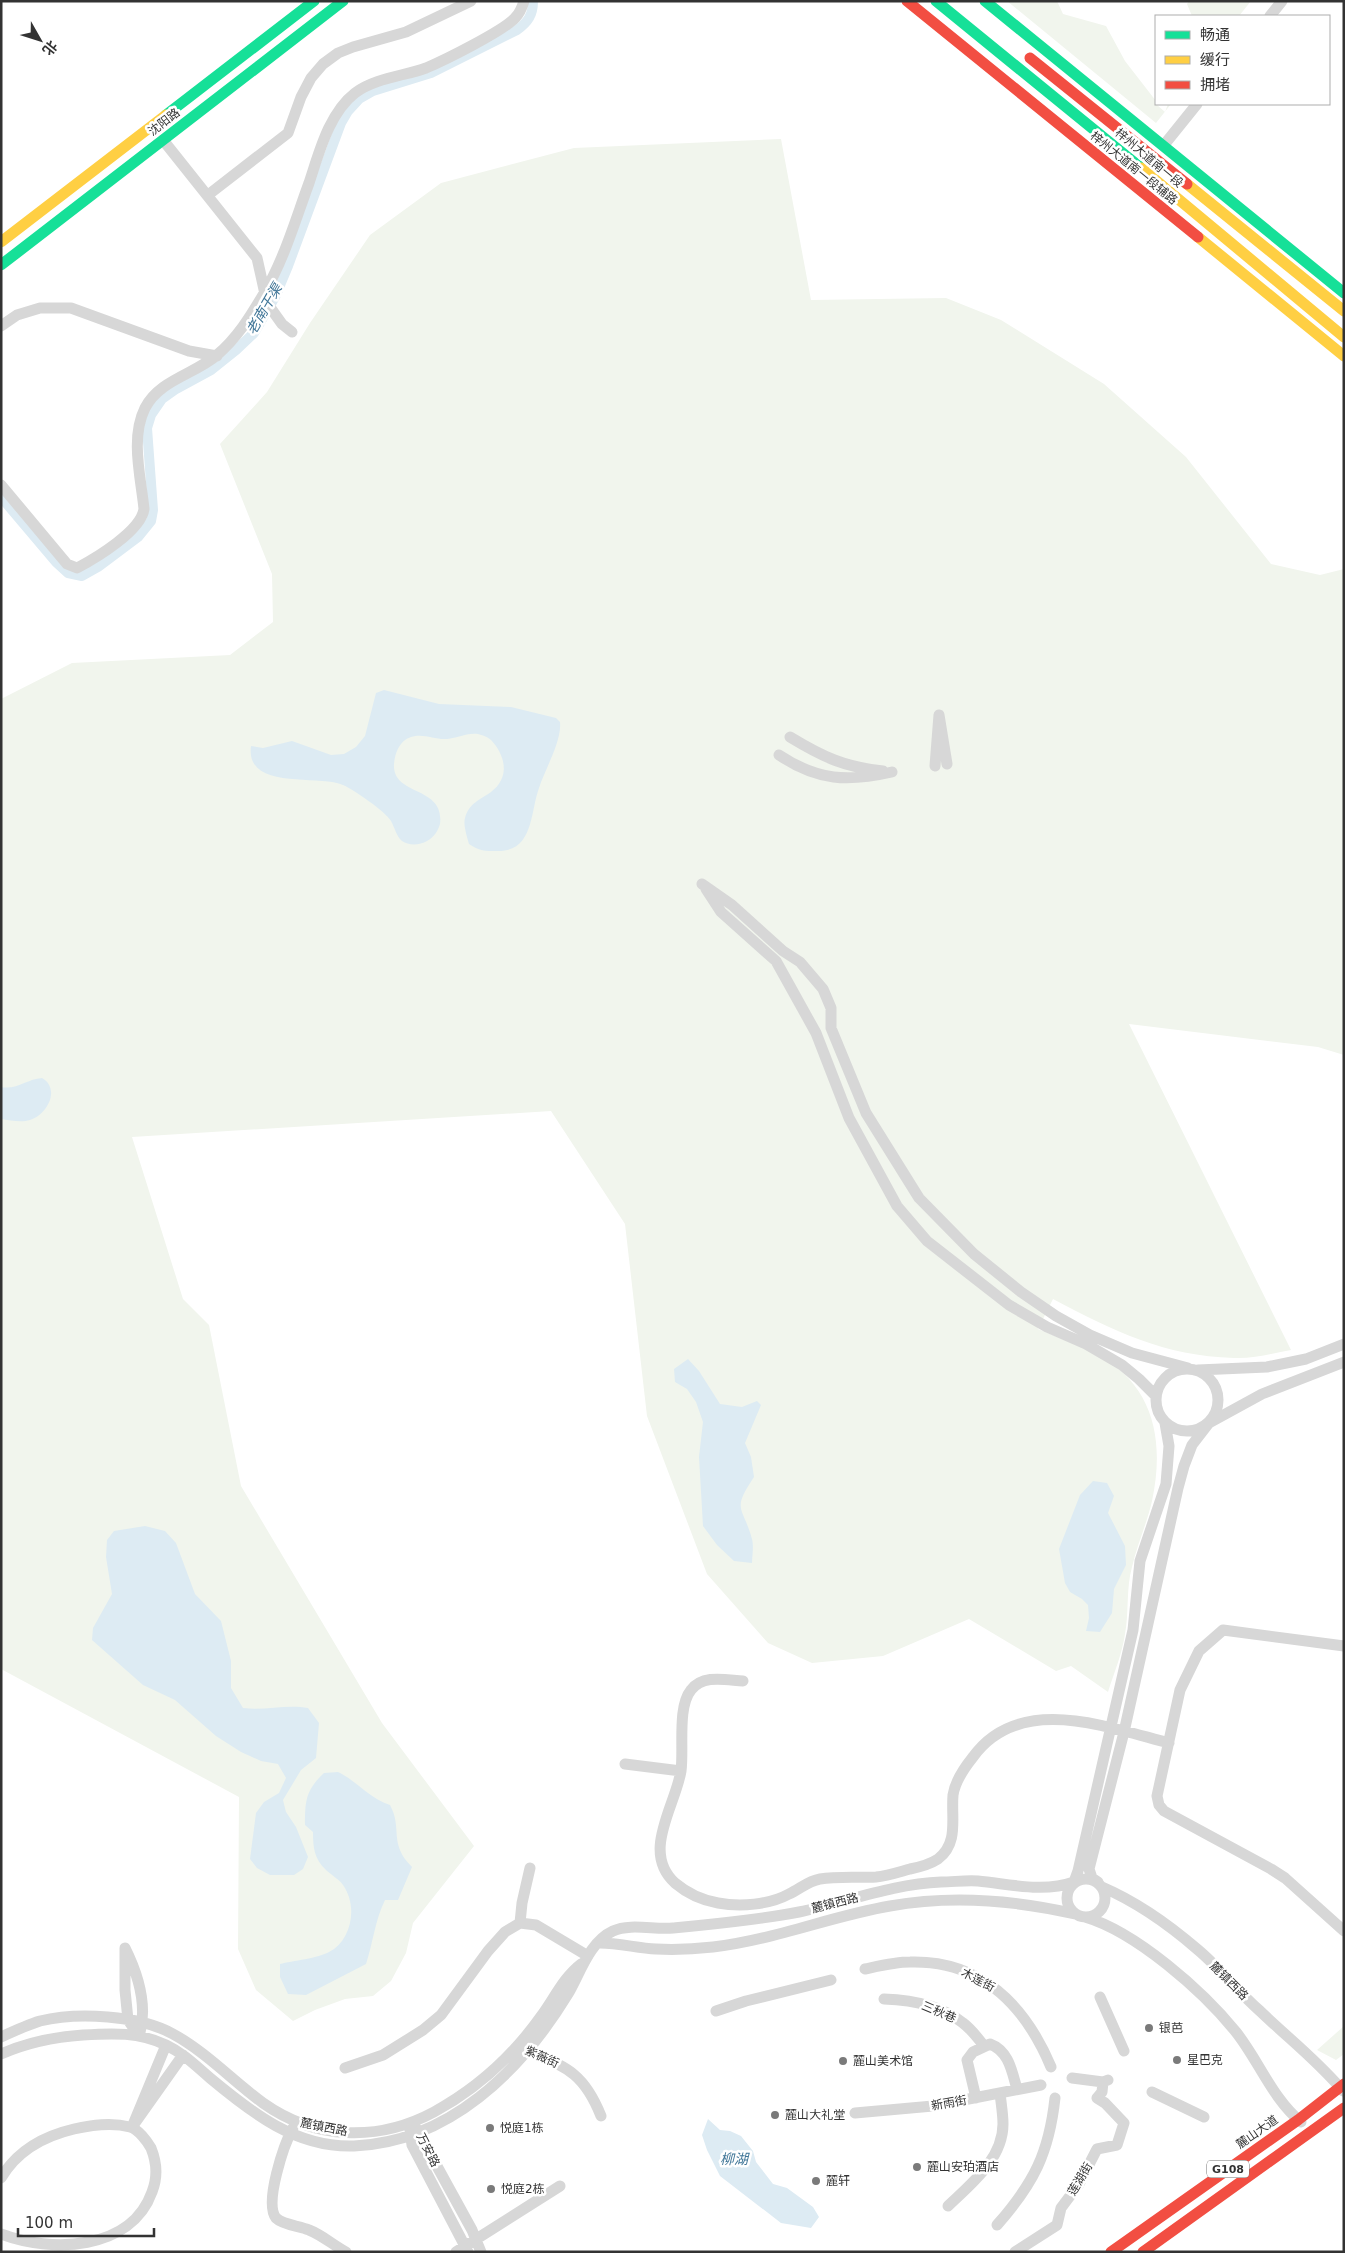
<svg xmlns="http://www.w3.org/2000/svg" width="1345" height="2253" viewBox="0 0 1345 2253" font-family="'DejaVu Sans','Noto Sans SC',sans-serif">
	<rect width="100%" height="100%" fill="#fff"/>
	<path fill="#f1f5ed" d="M1007,1h50l6,13 43,12 19,35 31,40v3l9,8 3,-8h3l-15,19z
		M1189,1h62l-12,15h-47l-5,-12z
		M781,139l30,161 135,-2 55,22 103,64 82,73 85,107 49,11 24,-6v486l-26,-8 -189,-23 162,326c-18,3 -38,9 -57,8 -70,-2 -120,-27 -181,-59l-15,30c18,8 38,15 56,24 60,30 71,87 58,148 -5,22 -15,44 -20,66 -6,21 -3,45 -7,67 -3,20 -11,39 -17,58l-37,-26 -15,5 -87,-52 -86,37 -71,7 -44,-20 -61,-69 -60,-158 -22,-192 -74,-113 -419,26 51,162 26,26 32,161 141,237 92,123 -61,77 -7,30 -15,28 -18,15 -28,3 -30,11 -22,11 -37,-31 -18,-41 1,-152 -238,-128v-970l71,-36 158,-8 43,-33 -1,-48 -52,-130 47,-52 43,-69 60,-88 71,-52 133,-35z
		M1344,2026v28l-8,6 -19,-10z"/>
	<path fill="#ddebf3" d="M384,690l55,14 72,3 45,11 4,4c2,19 -15,47 -21,66 -9,24 -5,64 -42,63 -12,0 -18,0 -28,-7 -2,-8 -6,-19 -4,-26 4,-15 15,-18 26,-26 19,-14 15,-36 0,-52 -3,-3 -9,-5 -13,-6 -10,-2 -23,5 -34,5 -10,0 -22,-6 -33,-2 -12,4 -16,16 -17,27 -2,33 51,21 46,60 -2,7 -6,13 -13,17 -7,4 -18,5 -25,0 -6,-5 -7,-13 -11,-20 -6,-10 -37,-31 -48,-36 -25,-11 -98,6 -92,-39l12,2 29,-7 39,14 13,-1 12,-7 9,-11 11,-43z
		M42,1078c19,11 5,37 -12,42 -9,3 -20,0 -29,-1v-32c16,3 26,-8 41,-9z
		M688,1359l11,12 21,33 22,3 15,-6 4,4 -16,38 6,14 3,20c-23,34 -11,29 -2,62 2,8 0,17 0,24l-18,-2 -17,-16 -14,-19 -4,-69 4,-35 -7,-20 -9,-13 -12,-7 -1,-13z
		M1093,1481l14,2 7,13 -6,17 17,33 1,19 -12,24 -2,24 -12,19 -14,-1 3,-13 -1,-13 -6,-6 -12,-7 -5,-9 -6,-34 21,-54z
		M145,1526l20,5 11,12 19,51 26,27 10,40v27l12,20c22,3 43,-4 65,0l11,15 -3,35 -15,12 -18,30 3,12 10,15 12,30 -5,12 -9,6h-24l-13,-7 -7,-9 6,-46 8,-11 15,-9 7,-15 -8,-14 -17,-3 -20,-9 -25,-16 -41,-36 -32,-15 -51,-45 1,-12 19,-34 -6,-37 1,-17 7,-9z
		M338,1772c19,9 32,27 52,33 13,24 -2,38 22,62l-14,33h-13c-10,20 -12,43 -19,64l-60,31 -18,-1 -8,-17v-13c12,-3 39,-6 49,-12 23,-12 29,-46 14,-67 -4,-6 -12,-10 -17,-15 -12,-11 -13,-23 -13,-38l-8,-7c0,-25 1,-35 19,-52z
		M708,2119l12,11 10,1 11,5 12,15 3,11 17,22 14,4 26,19 6,10 -8,11 -30,-5 -61,-47 -13,-26 -5,-15z"/>
	<g fill="none" stroke-linecap="round" stroke-linejoin="round">
		<path stroke="#ddebf3" stroke-width="10" d="M1,497l55,65 12,11 14,3 16,-9 40,-30 13,-16 2,-11 -6,-82 4,-13 11,-16 14,-10 35,-19 25,-20 18,-17 21,-36 13,-31 53,-143 7,-12 11,-12 14,-8 58,-18 86,-43c11,-8 16,-15 16,-29"/>
		<path stroke="#d7d7d7" stroke-width="11" d="M1270,16l12,-15
			M163,140l94,118 10,45 15,21 10,8
			M1164,145l33,-41
			M208,195l80,-62 13,-36 10,-19 12,-14 15,-11 15,-6 53,-15 65,-31
			M1,326l16,-11 23,-7h31l118,43 28,5
			M1,485l66,79 10,4c19,-10 64,-37 67,-59 -3,-31 -14,-71 1,-101 14,-28 50,-34 72,-53 20,-17 33,-38 46,-60 21,-35 32,-74 46,-112 10,-30 20,-70 46,-90 20,-15 49,-17 71,-25 19,-8 77,-37 89,-50 5,-5 7,-10 9,-17
			M790,737c33,20 54,30 93,34
			M779,755c39,26 69,27 113,17
			M935,766l4,-51 8,49
			M702,884l30,21 51,46 17,11 23,27 8,19v20l35,85 53,85 55,56 47,38 35,24 34,19 42,18 56,15
			M706,889l15,23 55,49 40,72 33,85 48,88 30,35 82,64 38,22 39,17 36,21 17,14 16,16
			M1156 1400a31 31 0 1 1 62 0a31 31 0 1 1-62 0Z
			M1198,1370l69,-3 39,-8 38,-15
			M1344,1646l-121,-16 -24,21 -19,39 -23,106 2,9 5,6 107,58 14,9 59,53
			M743,1681c-17,-1 -40,-7 -52,9 -14,17 -7,59 -10,81 -6,36 -40,81 -6,112 13,11 26,17 43,20 22,4 51,2 71,-9 11,-5 19,-13 31,-15 18,-3 38,-1 56,-2 11,-1 23,-5 34,-8 10,-2 19,-4 28,-10 21,-16 13,-41 15,-64 2,-14 12,-28 20,-38 46,-64 134,-30 196,-14
			M625,1764l56,7
			M1067 1898a19 19 0 1 1 38 0a19 19 0 1 1-38 0Z
			M1098,1882l-6,-4 -3,-9 35,-137 54,-244 6,-22 8,-21 17,-22 53,-29 82,-32
			M1102,1887c35,15 66,37 95,62 23,19 41,43 63,62 28,27 58,50 83,80
			M1085,1917c51,15 118,74 151,115 23,29 36,66 65,90
			M520,1923l2,-20 8,-35
			M600,1943c19,0 37,5 56,6 19,1 39,0 57,-2 61,-7 118,-31 177,-41 62,-11 124,-6 185,8
			M125,1948c13,26 23,59 14,88l-11,-16 -3,-30z
			M865,1969c14,-3 30,-7 45,-7 71,-2 115,43 141,105
			M1100,1997l24,54
			M884,1999c27,1 57,6 79,24 8,6 15,15 21,23
			M716,2011l30,-10 85,-21
			M1,2037c13,-6 26,-12 39,-16 37,-9 99,-6 133,13 33,18 60,47 90,69 52,37 115,39 171,9 44,-24 79,-56 108,-97 13,-18 22,-38 39,-51
			M166,2045l-34,82 51,-72
			M524,2049c41,18 59,22 77,67
			M1,2054c27,-12 53,-17 82,-19 30,-2 56,-3 83,10 17,8 30,21 44,33 42,35 86,70 144,68 95,-4 167,-75 214,-152 12,-20 21,-52 45,-63 17,-8 42,-1 60,-3 42,-4 85,-8 126,-16 48,-10 93,-28 142,-30 12,0 25,-2 37,-1 32,3 65,12 96,1l4,-11 55,-241 7,-69 26,-77 3,-38 -4,-23
			M345,2068l38,-13 40,-25 18,-15 47,-64 17,-19 15,-9 16,2 52,31
			M1072,2078l31,4 5,-2
			M1152,2092l52,25
			M976,2098l-9,-38 6,-8 17,-8c19,7 22,28 27,45
			M855,2113l78,-7 108,-21
			M293,2128c-9,16 -29,75 -17,90 7,7 24,8 33,12 13,5 24,15 37,22
			M416,2128l56,102 9,22
			M410,2130l2,15 56,107
			M1,2178c16,-27 43,-42 73,-49 18,-4 37,-7 56,-2 8,2 17,14 21,21 6,15 7,29 1,44 -21,59 -101,61 -151,42
			M948,2206c23,-22 55,-47 55,-82 0,-10 -2,-21 -3,-31
			M997,2225c37,-42 52,-72 58,-127
			M456,2252l104,-66
			M1015,2252l42,-27 4,-17 18,-24 18,-35 20,-4 7,-22 -19,-20 -8,-5 5,-6 1,-10"/>
		<path stroke="#16e098" stroke-width="11" d="M936,1l205,167
			M985,1l359,292
			M166,115l148,-114
			M1,265l342,-264"/>
		<path stroke="#ffcf43" stroke-width="11" d="M1141,168l203,169
			M1187,184l157,127
			M1198,237l146,119
			M1,242l165,-127"/>
		<path stroke="#f24e42" stroke-width="11" d="M907,1l291,236
			M1030,58l157,126
			M1111,2252l187,-132 46,-36
			M1143,2252l201,-144"/>
	</g>
	<g fill="#7a7a7a" stroke="#fff" stroke-width="2">
		<circle cx="1149" cy="2028" r="5"/>
		<circle cx="1177" cy="2060" r="5"/>
		<circle cx="843" cy="2061" r="5"/>
		<circle cx="775" cy="2115" r="5"/>
		<circle cx="490" cy="2128" r="5"/>
		<circle cx="917" cy="2167" r="5"/>
		<circle cx="816" cy="2181" r="5"/>
		<circle cx="491" cy="2189" r="5"/>
	</g>
	<g text-anchor="middle" stroke-width="5" stroke-linejoin="round" paint-order="stroke">
		<rect fill="#fff" stroke="#707070" stroke-width="1" x="1207" y="2160.5" width="42" height="17" rx="4"/>
		<g font-size="11" font-weight="bold" fill="#333">
			<text x="1228" y="2173">G108</text>
		</g>
		<g font-size="12" fill="#333" stroke="#fff">
			<text transform="translate(164 122) rotate(-38)" y="4">沈阳路</text>
			<text transform="translate(1149 158) rotate(40)" y="4">梓州大道南一段</text>
			<text transform="translate(1134 168) rotate(39)" y="4">梓州大道南一段辅路</text>
			<text transform="translate(835 1903) rotate(-14)" y="4">麓镇西路</text>
			<text transform="translate(978 1980) rotate(28)" y="4">木莲街</text>
			<text transform="translate(1229 1981) rotate(45)" y="4">麓镇西路</text>
			<text transform="translate(939 2012) rotate(23)" y="4">三秋巷</text>
			<text transform="translate(542 2057) rotate(24)" y="4">紫薇街</text>
			<text transform="translate(949 2103) rotate(-10)" y="4">新雨街</text>
			<text transform="translate(324 2127) rotate(11)" y="4">麓镇西路</text>
			<text transform="translate(1257 2132) rotate(-35)" y="4">麓山大道</text>
			<text transform="translate(428 2150) rotate(63)" y="4">万安路</text>
			<text transform="translate(1080 2179) rotate(-59)" y="4">莲湖街</text>
		</g>
		<g font-size="12" fill="#333" stroke="#fff" text-anchor="start">
			<text x="1159" y="2032">银芭</text>
			<text x="1187" y="2064">星巴克</text>
			<text x="853" y="2065">麓山美术馆</text>
			<text x="785" y="2119">麓山大礼堂</text>
			<text x="500" y="2132">悦庭1栋</text>
			<text x="927" y="2171">麓山安珀酒店</text>
			<text x="826" y="2185">麓轩</text>
			<text x="501" y="2193">悦庭2栋</text>
		</g>
		<g font-size="14" font-style="italic" fill="#3f7597" stroke="#fff">
			<text transform="translate(264 309) rotate(-60)" y="5">老南干渠</text>
			<text x="734" y="2164">柳湖</text>
		</g>
	</g>
	<rect width="1345" height="2253" fill="none" stroke="#333333" stroke-width="5"/>
	<rect x="1155" y="15" width="175" height="90" fill="#ffffff" stroke="#adadad"/>
	<rect x="1165" y="31" width="25" height="8" fill="#16e098" stroke="#adadad"/>
	<text x="1200" y="40" font-size="15" fill="#333333">畅通</text>
	<rect x="1165" y="56" width="25" height="8" fill="#ffcf43" stroke="#adadad"/>
	<text x="1200" y="65" font-size="15" fill="#333333">缓行</text>
	<rect x="1165" y="81" width="25" height="8" fill="#f24e42" stroke="#adadad"/>
	<text x="1200" y="90" font-size="15" fill="#333333">拥堵</text>
	<g transform="translate(40 40) rotate(129)" stroke="#ffffff" stroke-width="4" paint-order="stroke">
	<path d="M0-4L9 19L0 12L-9 19Z" fill="#333333"/>
	<text y="-8" font-size="14" font-weight="bold" text-anchor="middle" fill="#333333">北</text>
	</g>
	<path d="M18 2228v8h136v-8" fill="none" stroke="#333333" stroke-width="2.5"/>
	<text x="25" y="2228" font-size="15" fill="#333333" stroke="#ffffff" stroke-width="4" paint-order="stroke">100 m</text>
</svg>
